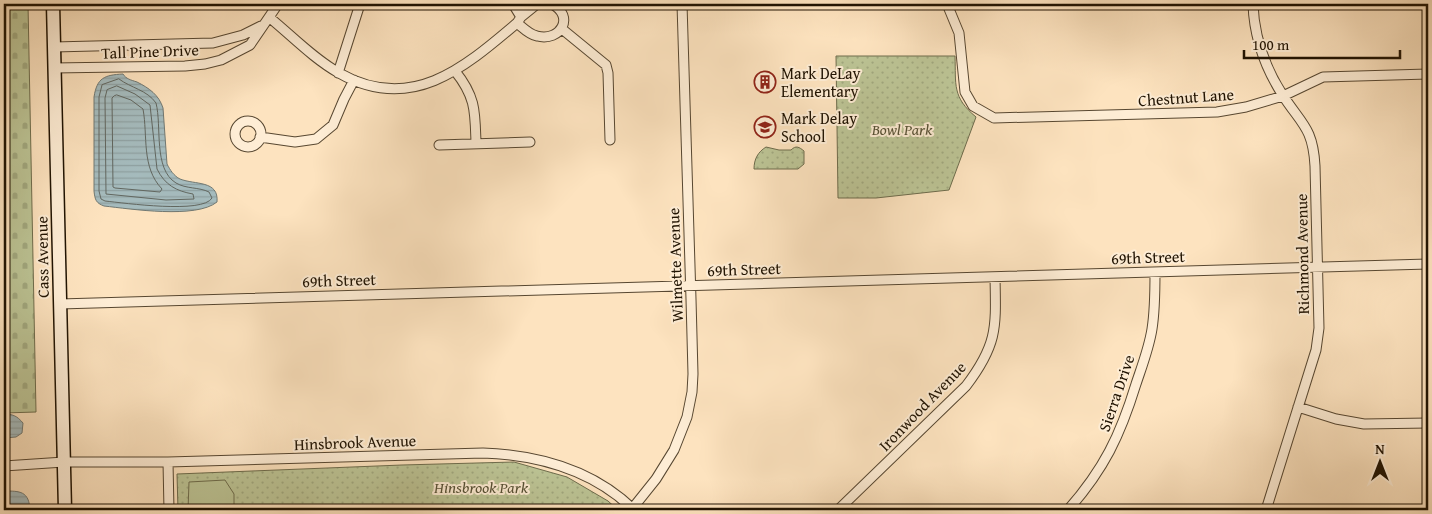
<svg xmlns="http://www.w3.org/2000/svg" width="1432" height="514" viewBox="0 0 1432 514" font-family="'Gentium Book Plus',serif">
	<defs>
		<pattern id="green-dots" width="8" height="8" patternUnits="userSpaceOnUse" patternTransform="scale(1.25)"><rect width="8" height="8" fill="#bcc495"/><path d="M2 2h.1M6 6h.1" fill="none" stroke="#a1a87f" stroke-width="1.8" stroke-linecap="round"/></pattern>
		<pattern id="cemetery-stones" width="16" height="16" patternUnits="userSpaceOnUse" patternTransform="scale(1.25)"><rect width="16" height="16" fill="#bcc495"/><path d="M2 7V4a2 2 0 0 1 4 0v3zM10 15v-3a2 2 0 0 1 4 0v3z" fill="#a1a87f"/></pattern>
		<pattern id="water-rules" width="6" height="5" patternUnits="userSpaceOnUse" patternTransform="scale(1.25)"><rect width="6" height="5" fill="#a5bbbd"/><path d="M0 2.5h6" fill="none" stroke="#8ea0a1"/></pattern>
	</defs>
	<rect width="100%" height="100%" fill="#fde3bf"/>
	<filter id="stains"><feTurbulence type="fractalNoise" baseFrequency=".004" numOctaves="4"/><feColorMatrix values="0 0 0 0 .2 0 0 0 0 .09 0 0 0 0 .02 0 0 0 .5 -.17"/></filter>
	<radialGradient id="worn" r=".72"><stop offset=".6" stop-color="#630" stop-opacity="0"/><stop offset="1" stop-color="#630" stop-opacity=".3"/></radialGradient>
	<path fill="url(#green-dots)" stroke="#6e6c4c" d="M836,56h119c1,29 -3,41 21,61l-27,73 -73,8h-38z
		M766,147l13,3h12c5,-5 8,-3 13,1v13l-6,5h-44c0,-10 4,-17 12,-22z
		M514,462l53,15 41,24 10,9h-440l-1,-36 225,-9z"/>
	<path fill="url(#cemetery-stones)" stroke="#6e6c4c" d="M4,4h24l8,408 -32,1z"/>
	<path fill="#bcc495" stroke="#6e6c4c" d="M225,480l9,14v16h-46l1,-28z"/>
	<path fill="url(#water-rules)" stroke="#707872" d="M123,74c3,5 8,6 14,8 12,6 22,13 26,26l4,56c3,6 7,12 13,15 15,6 39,1 37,23 -21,17 -86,7 -113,4 -8,-3 -9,-6 -10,-15v-94c3,-19 10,-22 29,-23z
		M4,414c9,0 13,2 19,9l-1,10 -6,4 -12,1z
		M4,491c16,0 25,0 26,19h-26z"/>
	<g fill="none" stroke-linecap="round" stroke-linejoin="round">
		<path stroke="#626760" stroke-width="1" d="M119,79c12,9 28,11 37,24 6,23 -3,66 20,80 10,6 23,4 33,9l3,6c-9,16 -88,5 -107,3l-4,-2 -2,-8v-94l3,-12z
			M117,86l18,8 15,11 7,64c8,16 19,22 36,25l1,5 -28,1 -60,-6 -1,-96 2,-8z
			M117,95l14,5 12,9c5,27 -2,58 19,80l-2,3 -45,-4 -2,-1 -1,-89 2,-2z"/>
		<g stroke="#574731" stroke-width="11">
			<path id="street" d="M513,4l8,13
				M947,4l12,29 6,59 8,14 21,12 223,-6 29,-5 37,-11 40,-19 105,-3
				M1253,4c1,32 12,63 29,90 19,30 31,33 33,72l4,162 -3,22 -50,160
				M270,18c22,18 44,41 69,55 72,41 125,-5 178,-50 6,5 13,12 20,13 24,6 38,-20 15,-32
				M517,23l4,-6 16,-13
				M562,29l44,36 2,8 2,67
				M54,47l159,-4 30,-8 18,-9
				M54,68l131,-2 20,-2 16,-4 29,-15 28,-41
				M455,71c21,26 20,41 21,72
				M338,73l22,-69
				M235 134a13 13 0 1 1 26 0a13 13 0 1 1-26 0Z
				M260,137l35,5 21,-3 17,-14 11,-26 10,-19
				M439,145l91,-3
				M60,304l1368,-40
				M1298,407l38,12 28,5 64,-1
				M168,462l1,48
				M4,466l60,-4h104l315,-9c55,2 110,17 151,57
				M632,509l24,-30 18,-29 13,-33 5,-25 1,-18 -2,-75 -9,-295
				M838,510l128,-124c32,-42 30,-59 29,-109
				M1068,510c36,-41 52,-74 68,-126 6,-18 13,-36 16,-55 3,-19 3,-38 3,-57"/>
		</g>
		<g stroke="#201302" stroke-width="15">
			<path id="secondary" d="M53,4l12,506"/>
		</g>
		<use href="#street" stroke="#feedd5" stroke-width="9"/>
		<use href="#secondary" stroke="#feedd5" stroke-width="12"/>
	</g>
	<defs>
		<g id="building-ring" transform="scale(1.125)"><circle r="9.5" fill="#feedd5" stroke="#8f2418" stroke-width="1.5"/><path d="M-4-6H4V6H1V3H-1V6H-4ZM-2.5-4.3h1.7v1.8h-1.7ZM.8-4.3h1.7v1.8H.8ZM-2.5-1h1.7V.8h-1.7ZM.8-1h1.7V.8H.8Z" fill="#8f2418"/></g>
		<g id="school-ring" transform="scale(1.125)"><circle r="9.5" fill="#feedd5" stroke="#8f2418" stroke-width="1.5"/><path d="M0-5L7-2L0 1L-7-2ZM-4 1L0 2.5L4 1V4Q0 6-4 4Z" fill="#8f2418"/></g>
	</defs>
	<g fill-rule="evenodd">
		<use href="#building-ring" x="765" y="82"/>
		<use href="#school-ring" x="765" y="127"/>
	</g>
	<g text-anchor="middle" stroke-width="4" stroke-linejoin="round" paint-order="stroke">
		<g font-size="16" fill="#201302" stroke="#feedd5">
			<text transform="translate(150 51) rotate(-2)" y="6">Tall Pine Drive</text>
			<text transform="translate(1186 97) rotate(-4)" y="6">Chestnut Lane</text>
			<text transform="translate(1302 254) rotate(-91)" y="6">Richmond Avenue</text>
			<text transform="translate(42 257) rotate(-91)" y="6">Cass Avenue</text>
			<text transform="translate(1148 257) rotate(-2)" y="6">69th Street</text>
			<text transform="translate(675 265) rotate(-92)" y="6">Wilmette Avenue</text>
			<text transform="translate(744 269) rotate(-2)" y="6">69th Street</text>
			<text transform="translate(339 280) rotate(-2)" y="6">69th Street</text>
			<text transform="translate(1116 393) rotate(-71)" y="6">Sierra Drive</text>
			<text transform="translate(922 406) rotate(-46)" y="6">Ironwood Avenue</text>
			<text transform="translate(355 442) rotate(-2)" y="6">Hinsbrook Avenue</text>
		</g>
		<g font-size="16" fill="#201302" stroke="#feedd5" text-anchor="start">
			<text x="781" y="79">Mark DeLay<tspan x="781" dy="18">Elementary</tspan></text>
			<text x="781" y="124">Mark Delay<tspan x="781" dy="18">School</tspan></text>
		</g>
		<g font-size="16" font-style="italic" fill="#575135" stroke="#feedd5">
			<text x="902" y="135">Bowl Park</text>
			<text x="481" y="493">Hinsbrook Park</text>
		</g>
	</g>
	<rect width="1432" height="514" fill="none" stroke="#fde3bf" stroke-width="20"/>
	<rect x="5" y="5" width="1422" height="504" fill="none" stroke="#201302" stroke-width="2.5"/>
	<rect x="10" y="10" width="1412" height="494" fill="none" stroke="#201302"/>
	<g transform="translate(1380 462)" stroke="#feedd5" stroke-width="4" paint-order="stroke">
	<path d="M0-4L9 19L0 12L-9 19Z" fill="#201302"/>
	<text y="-8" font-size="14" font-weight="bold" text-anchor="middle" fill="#201302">N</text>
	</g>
	<path d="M1244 50v8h156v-8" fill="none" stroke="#201302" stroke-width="2.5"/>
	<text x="1252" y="50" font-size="15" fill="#201302" stroke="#feedd5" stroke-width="4" paint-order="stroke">100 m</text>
	<rect width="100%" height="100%" filter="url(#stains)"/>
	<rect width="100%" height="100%" fill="url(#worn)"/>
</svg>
